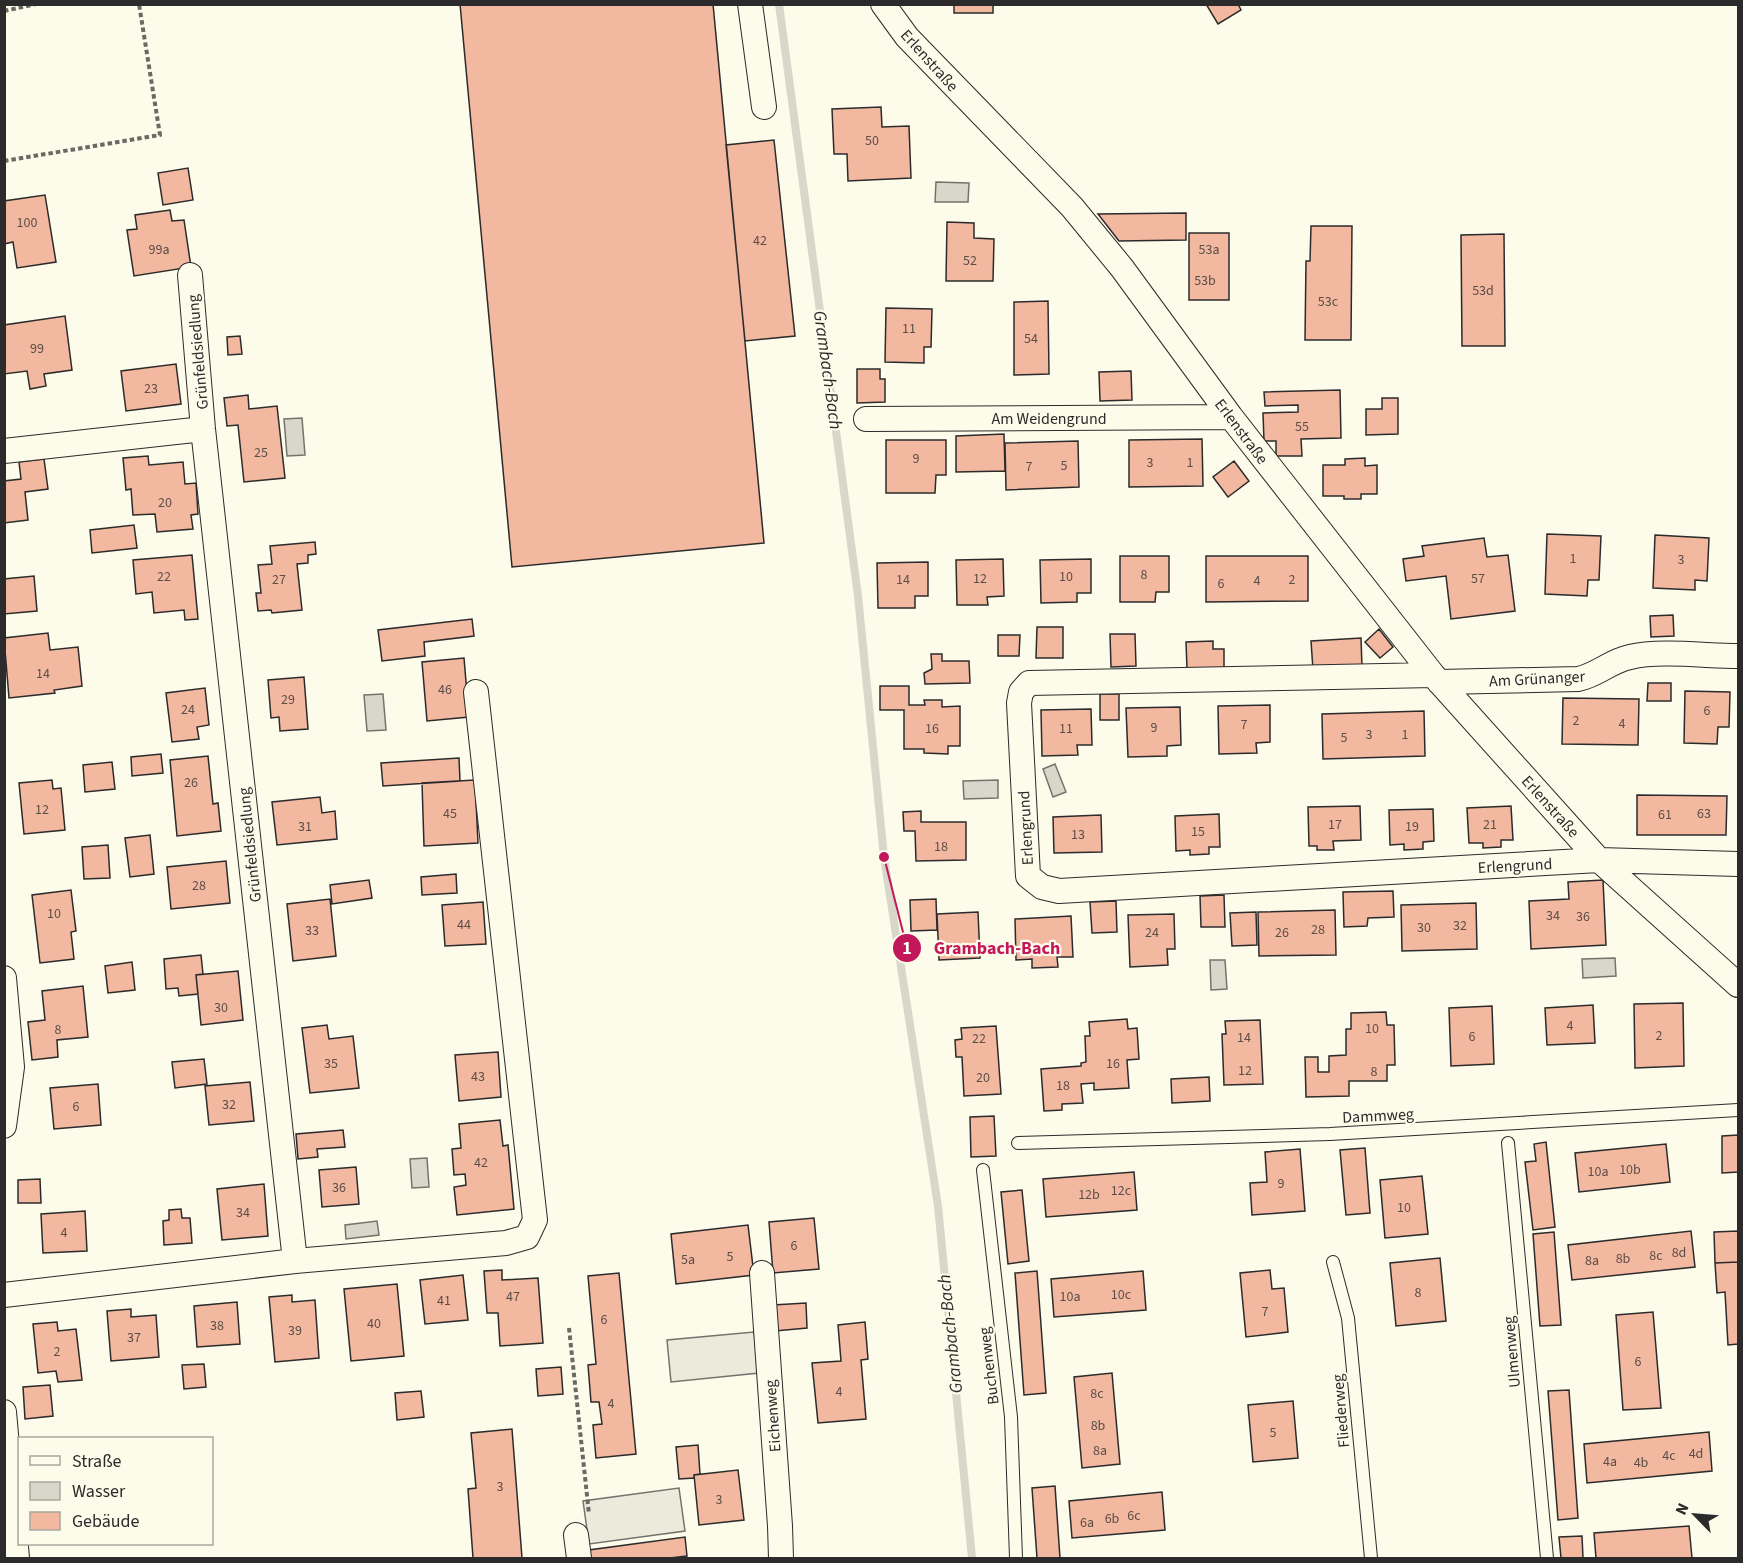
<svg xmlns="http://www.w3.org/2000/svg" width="1743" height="1563" viewBox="0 0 1743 1563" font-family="'Source Sans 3',sans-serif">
	<rect width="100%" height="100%" fill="#fdfbea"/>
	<path fill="#eceadb" stroke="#74746e" stroke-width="1.5" d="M754,1332l5,41 -88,9 -4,-42z
		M679,1488l6,43 -96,13 -6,-43z"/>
	<path fill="#d8d7c9" stroke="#74746e" stroke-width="1.5" d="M936,182l33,1 -1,19h-33z
		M302,418l3,37 -18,1 -3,-37z
		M383,694l3,36 -19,1 -3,-36z
		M1055,764l11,28 -13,5 -10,-28z
		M998,780v18l-34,1 -1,-18z
		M1615,958l1,18 -33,2 -1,-19z
		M1210,960h15l2,29 -16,1z
		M427,1158l2,29 -17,1 -2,-29z
		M377,1221l2,14 -33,4 -1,-14z"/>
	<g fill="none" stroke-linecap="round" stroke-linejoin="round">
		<path stroke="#d8d7c9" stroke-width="8" d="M779,4l79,592 26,261 54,349 34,352"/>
	</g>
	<path fill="#f2b8a0" stroke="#2b2b2b" stroke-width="1.5" d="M460,4h253l51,539 -252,24z
		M954,4h39v9h-39z
		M1206,4h32l3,6 -23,14z
		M881,107l1,20 27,-1 2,52 -63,3 -1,-27h-13l-2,-45z
		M774,140l21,196 -50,5 -19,-196z
		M188,168l5,32 -30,5 -5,-32z
		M45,195l11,67 -39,6 -4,-26 -9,2v-43z
		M170,210l2,11 12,-1 7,47 -57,9 -7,-46 10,-1 -2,-14z
		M1186,213v27l-67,1 -21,-27z
		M947,222l27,1v15l20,1 -1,42h-47z
		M1311,226h41l-1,114h-46l1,-79h4z
		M1189,233h40v67h-40z
		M1504,234l1,112h-43l-1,-111z
		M1048,301l1,73 -35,1v-73z
		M886,308l46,1 -1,38h-7v16l-39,-1z
		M65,316l7,54 -28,4 2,12 -16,3 -3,-18 -23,3v-49z
		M240,336l2,18 -14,1 -1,-18z
		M176,364l5,40 -55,7 -5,-40z
		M857,369h23v10h5v23l-28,1z
		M1131,371l1,29 -32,1 -1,-29z
		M1340,390l1,48 -40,1 1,17h-26v-15h-12l-1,-28 35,-1v-7l-33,1 -1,-14z
		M248,395l1,14 28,-3 8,72 -41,4 -6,-57 -11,1 -3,-28z
		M1382,398h16v36l-32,1v-26h16z
		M1004,434l1,37 -49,1v-36z
		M1202,439l1,47 -74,1v-47z
		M886,440h60v35h-10l-1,18h-49z
		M1078,441l1,46 -73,3 -1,-47z
		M148,456l1,9 34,-3 2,22 11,-1 2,31 -7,1 2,14 -36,3 -2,-18 -22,1 -2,-26 -5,1 -3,-32z
		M1365,458v8l12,-1v29h-16v5h-17v-3h-21v-31h22v-6z
		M44,459l4,30 -23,3 3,28 -24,3v-42l17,-2 -2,-17z
		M1234,461l15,20 -21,16 -15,-20z
		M134,525l3,23 -45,5 -2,-23z
		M1547,534l54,2 -2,44h-11l-1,16 -42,-2z
		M1655,535l54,3 -2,43 -12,-1v10l-42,-2z
		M1484,538l3,19 21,-2 7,56 -64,8 -5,-43 -40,5 -3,-22 21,-3 -2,-10z
		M315,542l1,12 -8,1v8l-11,1 5,46 -30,3 -1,-3 -13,1 -2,-18h5l-3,-28 14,-1 -2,-18z
		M192,555l6,64 -13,1 -1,-10 -30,3 -2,-21 -16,2 -3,-34z
		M1120,556h49v36h-13l-1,10h-35z
		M1206,556h102v45l-102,1z
		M1003,559l1,37 -17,1 1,8h-31l-1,-45z
		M1091,559v34h-14v9l-36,1 -1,-43z
		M928,562v34h-13v12h-37l-1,-45z
		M34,576l3,35 -33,3v-35z
		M1673,615l1,21 -23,1 -1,-21z
		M472,619l2,17 -50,6 1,14 -43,5 -4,-31z
		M1037,627h26v31h-27z
		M1379,629l14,18 -13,11 -15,-16z
		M48,633l2,17 28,-3 4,39 -28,4 1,3 -46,5 -5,-60z
		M1110,634h25l1,32 -25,1z
		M998,635h22l-1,21h-21z
		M1361,638l1,29 -49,3 -2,-29z
		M1213,641v8h11v19l-37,1 -1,-27z
		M931,654h11v7h27l1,22 -45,1 -1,-11 8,-4z
		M464,658l5,59 -42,4 -5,-59z
		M304,677l4,52 -28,2 -1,-14 -8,1 -3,-38z
		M1648,683h23v18h-24z
		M880,686h29v19h16l-1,-5h18v7l18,-1v40h-12v8l-24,-1v-4h-20v-39h-24z
		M205,688l4,37 -12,2 2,12 -27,3 -6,-49z
		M1685,691l45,1 -1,35h-11l-1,17 -33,-1z
		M1100,694h19v26h-19z
		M1563,698l76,1 -1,46 -76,-1z
		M1270,705v37l-14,1 1,10 -38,1 -1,-48z
		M1180,707l1,38 -14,1v10l-39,1 -2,-49z
		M1091,709l1,36h-15l1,10 -36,1 -1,-46z
		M1424,711l1,45 -102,3 -1,-45z
		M161,754l2,19 -31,3 -1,-19z
		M208,756l5,48 5,-1 3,28 -44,5 -7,-76z
		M459,758l1,23 -77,5 -2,-23z
		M112,762l3,27 -30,3 -2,-27z
		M52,780l1,9 8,-1 4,42 -41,4 -5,-51z
		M475,780l3,63 -54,3 -2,-63z
		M1637,795l90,1 -1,39h-89z
		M320,797l2,16 13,-2 2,28 -60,6 -5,-43z
		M1360,806l1,34 -28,1 1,9h-17v-4h-8l-1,-39z
		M1511,806l2,34h-12v7l-18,1v-5h-14l-2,-35z
		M1433,809l1,32 -11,1v7l-19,1v-6l-14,1 -1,-35z
		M921,811v11h45v38l-50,1 -1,-30h-11l-1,-19z
		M1219,814l1,33h-11v7l-19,1v-5l-14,1 -1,-35z
		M1101,815l1,37 -48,1 -1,-36z
		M150,835l4,39 -24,3 -5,-39z
		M108,845l2,33 -26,1 -2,-32z
		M226,861l4,42 -59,6 -4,-42z
		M456,874l1,19 -35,2 -1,-18z
		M369,880l3,18 -40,6 -2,-19z
		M1603,880l3,65 -75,4 -2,-48 40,-2 -1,-17z
		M71,890l5,41 -5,1 3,27 -34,4 -8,-68z
		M1393,891l1,26 -26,1 -1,8 -23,1 -1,-35z
		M1224,895l1,32h-24l-1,-31z
		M330,899l6,57 -43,5 -6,-57z
		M936,899l1,31 -26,1 -1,-31z
		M1116,901l1,31 -25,1 -2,-31z
		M483,902l3,42 -41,2 -3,-41z
		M1476,903l1,46 -75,2 -1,-46z
		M1335,910l1,45 -77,1 -1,-44z
		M978,912l2,46 -41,2 -2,-46z
		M1256,912l1,33 -25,1 -2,-33z
		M1174,914l1,35h-8l1,16 -38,2 -2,-52z
		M1071,916l2,41h-16l1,10 -26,1v-9l-16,1 -1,-41z
		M201,955l2,19 -7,1 2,19 -19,2 -1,-8 -12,1 -2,-30z
		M132,962l3,28 -27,3 -3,-27z
		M238,971l5,49 -42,5 -5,-50z
		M83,986l5,51 -31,3 1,17 -26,3 -4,-38 17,-2 -3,-29z
		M1683,1003l1,63 -49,2 -1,-64z
		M1593,1005l2,38 -48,2 -2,-37z
		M1492,1006l2,58 -43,2 -2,-58z
		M1386,1012l1,13h7l1,40h-8v16h-38v15l-43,1 -1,-40h13v15h11v-16l17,-1v-26h5v-16z
		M1127,1019l1,10 9,-1 2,31 -12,1 2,28 -35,2v-7l-13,1 2,19 -21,1v6l-18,1 -3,-42 40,-3v-3l5,-1 -1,-26h5l-1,-14z
		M1260,1020l3,64 -39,1 -2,-51h4l-1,-13z
		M327,1025l2,14 24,-3 6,52 -49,5 -8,-65z
		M996,1026l5,68 -37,2 -2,-39h-6l-1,-17 7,-1 -1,-11z
		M498,1052l3,45 -42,4 -4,-46z
		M204,1059l3,25 -32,4 -3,-26z
		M1209,1077l1,24 -38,2 -1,-24z
		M250,1082l4,39 -45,4 -4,-39z
		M98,1084l3,41 -47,4 -4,-41z
		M994,1116l2,40 -25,1 -1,-40z
		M500,1120l3,26 5,-1 6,64 -57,6 -3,-28 12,-2 -1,-11 -11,1 -2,-26 9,-1 -2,-24z
		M343,1130l2,17 -28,2 1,8 -20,2 -2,-25z
		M1738,1135v37l-16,1v-37z
		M1546,1142l9,85 -22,3 -8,-68 11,-1 -2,-17z
		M1666,1144l4,38 -91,10 -4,-39z
		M1365,1148l5,65 -24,2 -6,-65z
		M1300,1149l5,62 -53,4 -2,-32 17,-1 -2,-30z
		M356,1167l3,37 -37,3 -3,-37z
		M1134,1172l3,38 -91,7 -3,-38z
		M1422,1176l6,58 -43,4 -5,-58z
		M40,1179l1,24h-23v-23z
		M264,1184l4,52 -46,4 -5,-51z
		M1022,1190l7,71 -21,3 -7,-72z
		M181,1209l1,9h8l2,25 -28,2 -1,-24 6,-1v-10z
		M85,1211l2,40 -44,2 -2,-39z
		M814,1218l5,51 -46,4 -4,-51z
		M748,1225l6,50 -78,9 -5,-50z
		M1691,1231l4,36 -123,13 -4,-35z
		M1738,1231v31l-23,1 -1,-31z
		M1554,1232l7,93 -21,1 -7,-92z
		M1440,1258l6,63 -50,5 -6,-63z
		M1738,1262v82l-10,1 -3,-53 -8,1 -2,-30z
		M502,1270v10l36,-2 5,65 -43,3 -2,-33h-11l-3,-42z
		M1270,1270l2,19 12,-1 4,44 -42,5 -6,-64z
		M1037,1271l9,122 -22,2 -9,-122z
		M1143,1271l3,39 -92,7 -3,-38z
		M619,1273l17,181 -40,4 -3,-33 9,-1 -3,-22h-8l-3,-37 8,-1 -8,-88z
		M463,1275l5,45 -43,4 -5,-44z
		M397,1284l7,72 -53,5 -7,-72z
		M292,1295v7l23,-2 4,58 -44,4 -6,-65z
		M237,1302l3,42 -43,3 -3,-41z
		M806,1303l1,25 -32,3 -2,-26z
		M131,1309v8l25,-2 3,42 -48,4 -4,-50z
		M1653,1312l8,96 -38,2 -7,-95z
		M57,1322l1,9 18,-2 6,51 -24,2 -2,-11 -18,2 -5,-49z
		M865,1322l3,37 -7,1 5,59 -48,4 -6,-60 29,-2 -3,-36z
		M204,1364l2,23 -22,2 -2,-24z
		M561,1367l2,27 -25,2 -2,-27z
		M1112,1373l8,91 -38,4 -8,-91z
		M50,1385l3,31 -28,3 -2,-32z
		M1569,1390l9,128 -20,2 -10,-129z
		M421,1391l3,26 -27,3 -2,-27z
		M1293,1401l5,57 -45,4 -5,-57z
		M512,1429l10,129h-49l-5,-69 8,-1 -5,-55z
		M1709,1432l3,39 -125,12 -3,-39z
		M698,1445l2,29 -6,1v3l-15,1 -3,-32z
		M738,1470l6,50 -45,5 -5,-50z
		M1055,1486l5,72h-23l-5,-70z
		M1162,1492l3,38 -93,8 -3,-37z
		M1689,1526l3,32h-96l-2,-25z
		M1582,1536l1,22h-22l-2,-21z
		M685,1537l2,19 -17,2h-79l-2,-8z"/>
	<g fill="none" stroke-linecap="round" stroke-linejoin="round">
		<g stroke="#2b2b2b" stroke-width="14">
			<path id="lane" d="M1018,1143l312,-9 408,-24
				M1508,1143l39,415
				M983,1170l28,247 5,141
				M1333,1262l15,56 23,240"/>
		</g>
		<g stroke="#2b2b2b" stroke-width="26">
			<path id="street" d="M750,4l14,103
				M883,4l24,33 165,170 50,61 109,149 202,258 166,185 139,125
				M190,275l13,154 92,832
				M866,419l365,-2
				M4,451l199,-22
				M1433,675l-404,8 -8,9 -2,11 9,173 14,11 17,4 540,-31 139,4
				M1439,682l139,-3c20,-4 32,-18 52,-22 29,-7 77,-1 108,-1
				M4,978l8,89 -8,59
				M762,1273l18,253 1,32
				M4,1295l291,-34 211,-18 21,-6 8,-17 -59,-528
				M4,1412l13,146
				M576,1535l3,23"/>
		</g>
		<path stroke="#6a6964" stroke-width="4" stroke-dasharray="4.5 3" stroke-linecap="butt" d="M4,11l32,-7
			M4,161l156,-26 -21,-131
			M569,1328l20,186"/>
		<use href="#lane" stroke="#fdfbea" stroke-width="12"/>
		<use href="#street" stroke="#fdfbea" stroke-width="24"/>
	</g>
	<g text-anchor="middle" stroke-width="4.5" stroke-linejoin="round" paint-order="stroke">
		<g font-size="14" fill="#5d4e48">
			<text x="872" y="145">50</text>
			<text x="27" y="227">100</text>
			<text x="760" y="245">42</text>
			<text x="159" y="254">99a</text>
			<text x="1209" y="254">53a</text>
			<text x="970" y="265">52</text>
			<text x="1205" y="285">53b</text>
			<text x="1483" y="295">53d</text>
			<text x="1328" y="306">53c</text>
			<text x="909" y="333">11</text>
			<text x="1031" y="343">54</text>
			<text x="37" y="353">99</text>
			<text x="151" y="393">23</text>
			<text x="1302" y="431">55</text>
			<text x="261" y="457">25</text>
			<text x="916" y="463">9</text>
			<text x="1150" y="467">3</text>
			<text x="1190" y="467">1</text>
			<text x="1064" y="470">5</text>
			<text x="1029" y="471">7</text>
			<text x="165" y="507">20</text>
			<text x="1573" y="563">1</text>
			<text x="1681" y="564">3</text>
			<text x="1144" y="579">8</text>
			<text x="164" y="581">22</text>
			<text x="1066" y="581">10</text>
			<text x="980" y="583">12</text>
			<text x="1478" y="583">57</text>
			<text x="279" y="584">27</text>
			<text x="903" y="584">14</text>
			<text x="1292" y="584">2</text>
			<text x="1257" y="585">4</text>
			<text x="1221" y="588">6</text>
			<text x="43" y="678">14</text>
			<text x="445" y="694">46</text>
			<text x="288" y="704">29</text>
			<text x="188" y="714">24</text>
			<text x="1707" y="715">6</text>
			<text x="1576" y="725">2</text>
			<text x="1622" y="728">4</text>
			<text x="1244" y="729">7</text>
			<text x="1154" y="732">9</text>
			<text x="932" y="733">16</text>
			<text x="1066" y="733">11</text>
			<text x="1369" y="739">3</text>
			<text x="1405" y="739">1</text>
			<text x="1344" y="742">5</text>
			<text x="191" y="787">26</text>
			<text x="42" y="814">12</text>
			<text x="450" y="818">45</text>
			<text x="1704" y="818">63</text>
			<text x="1665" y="819">61</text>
			<text x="1335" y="829">17</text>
			<text x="1490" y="829">21</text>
			<text x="305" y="831">31</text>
			<text x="1412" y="831">19</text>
			<text x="1198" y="836">15</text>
			<text x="1078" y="839">13</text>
			<text x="941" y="851">18</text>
			<text x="199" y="890">28</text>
			<text x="54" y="918">10</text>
			<text x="1553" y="920">34</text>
			<text x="1583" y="921">36</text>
			<text x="464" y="929">44</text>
			<text x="1460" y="930">32</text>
			<text x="1424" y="932">30</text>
			<text x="1318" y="934">28</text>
			<text x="312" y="935">33</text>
			<text x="1152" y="937">24</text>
			<text x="1282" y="937">26</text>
			<text x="221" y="1012">30</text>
			<text x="1570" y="1030">4</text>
			<text x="1372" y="1033">10</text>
			<text x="58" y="1034">8</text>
			<text x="1659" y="1040">2</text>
			<text x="1472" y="1041">6</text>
			<text x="1244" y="1042">14</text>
			<text x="979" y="1043">22</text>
			<text x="331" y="1068">35</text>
			<text x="1113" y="1068">16</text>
			<text x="1245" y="1075">12</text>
			<text x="1374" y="1076">8</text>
			<text x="478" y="1081">43</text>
			<text x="983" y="1082">20</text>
			<text x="1063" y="1090">18</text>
			<text x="229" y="1109">32</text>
			<text x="76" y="1111">6</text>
			<text x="481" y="1167">42</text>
			<text x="1630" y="1174">10b</text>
			<text x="1598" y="1176">10a</text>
			<text x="1281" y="1188">9</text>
			<text x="339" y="1192">36</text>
			<text x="1121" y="1195">12c</text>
			<text x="1089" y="1199">12b</text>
			<text x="1404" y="1212">10</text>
			<text x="243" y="1217">34</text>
			<text x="64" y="1237">4</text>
			<text x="794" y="1250">6</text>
			<text x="1679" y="1257">8d</text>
			<text x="1656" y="1260">8c</text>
			<text x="730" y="1261">5</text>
			<text x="1623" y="1263">8b</text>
			<text x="688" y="1264">5a</text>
			<text x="1592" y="1265">8a</text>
			<text x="1418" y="1297">8</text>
			<text x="1121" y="1299">10c</text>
			<text x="513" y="1301">47</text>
			<text x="1070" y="1301">10a</text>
			<text x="444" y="1305">41</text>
			<text x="1265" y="1316">7</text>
			<text x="604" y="1324">6</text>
			<text x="374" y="1328">40</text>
			<text x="217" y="1330">38</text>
			<text x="295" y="1335">39</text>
			<text x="134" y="1342">37</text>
			<text x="57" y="1356">2</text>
			<text x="1638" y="1366">6</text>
			<text x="839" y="1396">4</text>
			<text x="1097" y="1398">8c</text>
			<text x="611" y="1408">4</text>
			<text x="1098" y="1430">8b</text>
			<text x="1273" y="1437">5</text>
			<text x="1100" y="1455">8a</text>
			<text x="1696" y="1458">4d</text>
			<text x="1669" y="1460">4c</text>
			<text x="1610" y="1466">4a</text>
			<text x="1641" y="1467">4b</text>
			<text x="500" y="1491">3</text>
			<text x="719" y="1504">3</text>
			<text x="1134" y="1520">6c</text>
			<text x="1112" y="1523">6b</text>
			<text x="1087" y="1527">6a</text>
		</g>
		<g font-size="16" fill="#2b2b2b" stroke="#fdfbea">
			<text transform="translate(930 60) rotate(48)" y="6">Erlenstraße</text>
			<text transform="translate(197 352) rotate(-95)" y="6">Grünfeldsiedlung</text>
			<text x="1049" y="424">Am Weidengrund</text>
			<text transform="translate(1242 431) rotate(53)" y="6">Erlenstraße</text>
			<text transform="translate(1537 678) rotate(-3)" y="6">Am Grünanger</text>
			<text transform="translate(1551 806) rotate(48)" y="6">Erlenstraße</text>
			<text transform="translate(1025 828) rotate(-93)" y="6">Erlengrund</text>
			<text transform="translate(249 845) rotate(-96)" y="6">Grünfeldsiedlung</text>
			<text transform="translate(1515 865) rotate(-3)" y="6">Erlengrund</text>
			<text transform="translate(1378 1115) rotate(-3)" y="6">Dammweg</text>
			<text transform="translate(1511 1352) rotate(-95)" y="6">Ulmenweg</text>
			<text transform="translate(988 1366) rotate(-97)" y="6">Buchenweg</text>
			<text transform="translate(1340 1411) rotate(-95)" y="6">Fliederweg</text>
			<text transform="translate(772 1416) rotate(-94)" y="6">Eichenweg</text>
		</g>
		<g font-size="18" font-style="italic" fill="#2b2b2b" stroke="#fdfbea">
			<text transform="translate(828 370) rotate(82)" y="6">Grambach-Bach</text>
			<text transform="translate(950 1334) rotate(-96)" y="6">Grambach-Bach</text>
		</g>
	</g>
	<path fill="none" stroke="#c2185b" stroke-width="2" d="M884 857L907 948"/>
	<g fill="#c2185b" stroke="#fdfbea" stroke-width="2">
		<circle cx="884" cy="857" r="6"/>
		<circle cx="907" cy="948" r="15"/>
	</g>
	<g font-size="18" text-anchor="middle" font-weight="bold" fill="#fff">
		<text x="907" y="954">1</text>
	</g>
	<g font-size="18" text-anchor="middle" font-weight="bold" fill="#c2185b" stroke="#fdfbea" stroke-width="4.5" stroke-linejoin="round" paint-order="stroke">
		<text x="997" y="954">Grambach-Bach</text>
	</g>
	<rect width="1743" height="1563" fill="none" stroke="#2b2b2b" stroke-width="12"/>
	<rect x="18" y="1437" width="195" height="108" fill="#fdfbea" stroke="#a9a89e" stroke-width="1.5"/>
	<rect x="30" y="1456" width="30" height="9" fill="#fdfbea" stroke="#a9a89e" stroke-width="1.5"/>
	<text x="72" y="1467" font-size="18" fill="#2b2b2b">Straße</text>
	<rect x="30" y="1482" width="30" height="18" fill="#d8d7c9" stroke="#a9a89e" stroke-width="1.5"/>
	<text x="72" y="1497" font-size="18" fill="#2b2b2b">Wasser</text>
	<rect x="30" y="1512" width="30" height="18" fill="#f2b8a0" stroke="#a9a89e" stroke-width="1.5"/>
	<text x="72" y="1527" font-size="18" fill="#2b2b2b">Gebäude</text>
	<g transform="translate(1695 1515) rotate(295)" stroke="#fdfbea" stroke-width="4.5" paint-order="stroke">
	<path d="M0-4.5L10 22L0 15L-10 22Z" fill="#2b2b2b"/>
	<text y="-9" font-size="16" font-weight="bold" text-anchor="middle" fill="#2b2b2b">N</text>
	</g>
</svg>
